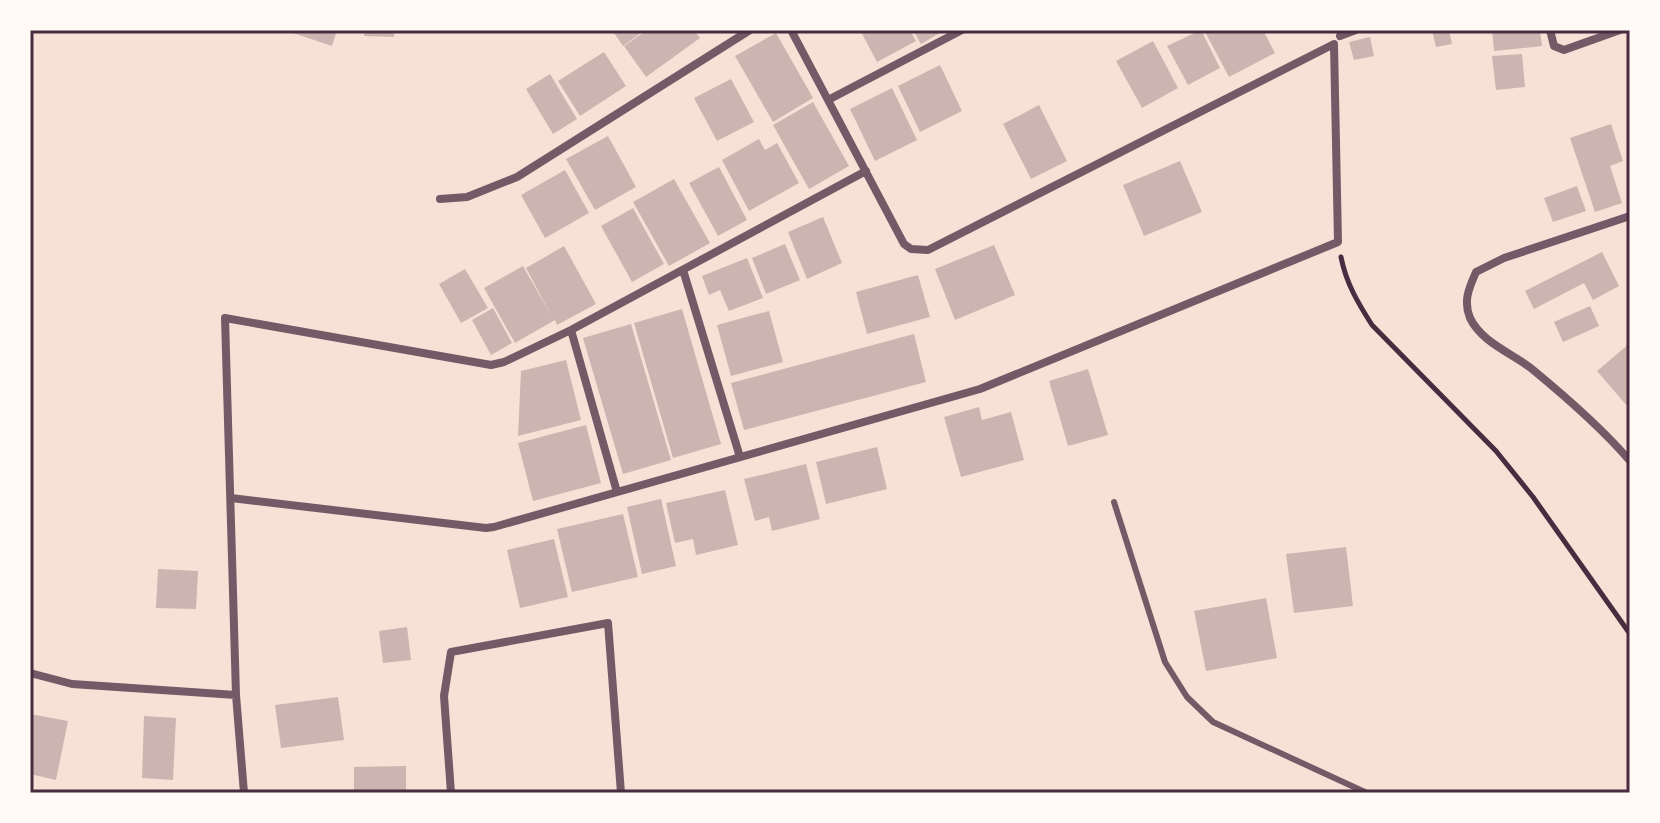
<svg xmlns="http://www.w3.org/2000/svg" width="1660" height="823" viewBox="0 0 1660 823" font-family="'IBM Plex Serif',serif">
	<rect width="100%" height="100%" fill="#f7e1d7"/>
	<path fill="#ccb4b1" d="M294,30h43l-5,16 -39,-13z
		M365,30h29v7l-30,-1z
		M612,30h33l-22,16z
		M647,30h47l6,8 -54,39 -22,-31z
		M860,30h50l6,11 -39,21z
		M913,30h32l-24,14z
		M1201,30l19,38 -32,17 -21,-39z
		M1204,30h59l12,23 -46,24z
		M1432,30h17l3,14 -16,3z
		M1492,30h48l2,16 -48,5z
		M776,33l37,65 -40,24 -38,-66z
		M1370,37l4,19 -20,4 -5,-18z
		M1153,41l25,47 -36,20 -26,-47z
		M604,52l22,34 -46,30 -22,-35z
		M1522,54l3,33 -29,3 -4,-34z
		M940,65l22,46 -42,21 -22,-46z
		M550,74l27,45 -24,15 -27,-45z
		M731,79l23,43 -37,19 -23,-43z
		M892,88l25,52 -42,21 -25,-52z
		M813,102l36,64 -40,23 -36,-64z
		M1039,105l28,56 -36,18 -28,-55z
		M1611,124l12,37 -13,5 12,37 -27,9 -25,-74z
		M608,136l28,51 -41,23 -29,-51z
		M759,139l6,11 12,-7 22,40 -50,28 -27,-51z
		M1180,161l22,51 -58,24 -21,-51z
		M719,167l28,53 -29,16 -29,-53z
		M565,170l24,43 -44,25 -24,-43z
		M674,179l36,64 -41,23 -36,-64z
		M1577,186l9,25 -33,11 -9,-24z
		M633,208l31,56 -32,18 -31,-56z
		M823,217l19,46 -35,16 -19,-47z
		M785,244l15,36 -34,14 -14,-36z
		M994,245l21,50 -60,25 -20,-51z
		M564,246l32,58 -39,21 -2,-5 -40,23 -31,-55 39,-22 29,51 -26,-49z
		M1602,252l17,34 -26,14 -9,-17 -50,26 -9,-18z
		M747,258l16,40 -34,13 -9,-21 -11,5 -7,-19z
		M465,269l23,39 -27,15 -22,-39z
		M918,275l12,42 -63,17 -11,-42z
		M1590,306l9,20 -36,16 -9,-20z
		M493,308l19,35 -21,12 -19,-35z
		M682,309l39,135 -48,14 -39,-135z
		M769,311l14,51 -52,14 -14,-51z
		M631,324l40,136 -48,14 -40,-136z
		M914,334l12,48 -182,48 -13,-47z
		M1630,343v62l-2,2 -31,-36z
		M566,360l15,60 -63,16 3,-65z
		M1088,369l20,66 -40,11 -19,-65z
		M979,407l3,13 29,-8 13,48 -63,17 -17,-60z
		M586,425l15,58 -68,18 -15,-58z
		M877,447l10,42 -61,15 -10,-42z
		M806,464l14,55 -48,12 -3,-14 -14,4 -11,-42z
		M725,490l13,55 -42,10 -3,-16 -18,4 -9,-40z
		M661,499l15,67 -34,8 -15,-67z
		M623,514l15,63 -66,15 -15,-63z
		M554,539l14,58 -48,11 -13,-58z
		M1346,547l7,59 -59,7 -8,-59z
		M158,569l40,2 -2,38 -40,-1z
		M1266,598l11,60 -71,13 -12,-60z
		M407,627l4,33 -28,3 -4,-32z
		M338,697l6,43 -63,8 -6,-43z
		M30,714l38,7 -12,59 -26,-6z
		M144,716l32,2 -3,62 -31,-2z
		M406,766v27h-52v-26z"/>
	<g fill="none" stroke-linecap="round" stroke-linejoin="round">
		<path stroke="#4a2c40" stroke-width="5" d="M1341,257c5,26 17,46 31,68l124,126 37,46 97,137"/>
		<path stroke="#755966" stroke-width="6" d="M1114,502l51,160 22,35 26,25 154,71"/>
		<path stroke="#755966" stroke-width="8" d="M1550,30l4,16 10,4 56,-20
			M1340,36l16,-6
			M828,100l134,-70
			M440,199l27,-2 50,-20 233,-147
			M1630,216l-126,42 -28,14c-7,16 -13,29 -6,46 12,25 42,35 62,51 34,28 69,58 98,92
			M683,270l57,187
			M617,492l-46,-162 295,-159
			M231,498l255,30 8,-1 486,-138 358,-147 -4,-198 -406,206 -17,-1 -7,-5 -113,-214
			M30,673l42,11 164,11
			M244,793l-8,-98 -11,-377 266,47 13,-3 67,-32
			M451,793l-7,-97 7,-44 157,-29 13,170"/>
	</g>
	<rect width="1660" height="823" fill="none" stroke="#fffaf5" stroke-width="64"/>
	<rect x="32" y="32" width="1596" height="759" fill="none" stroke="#4a2c40" stroke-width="3"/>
</svg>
